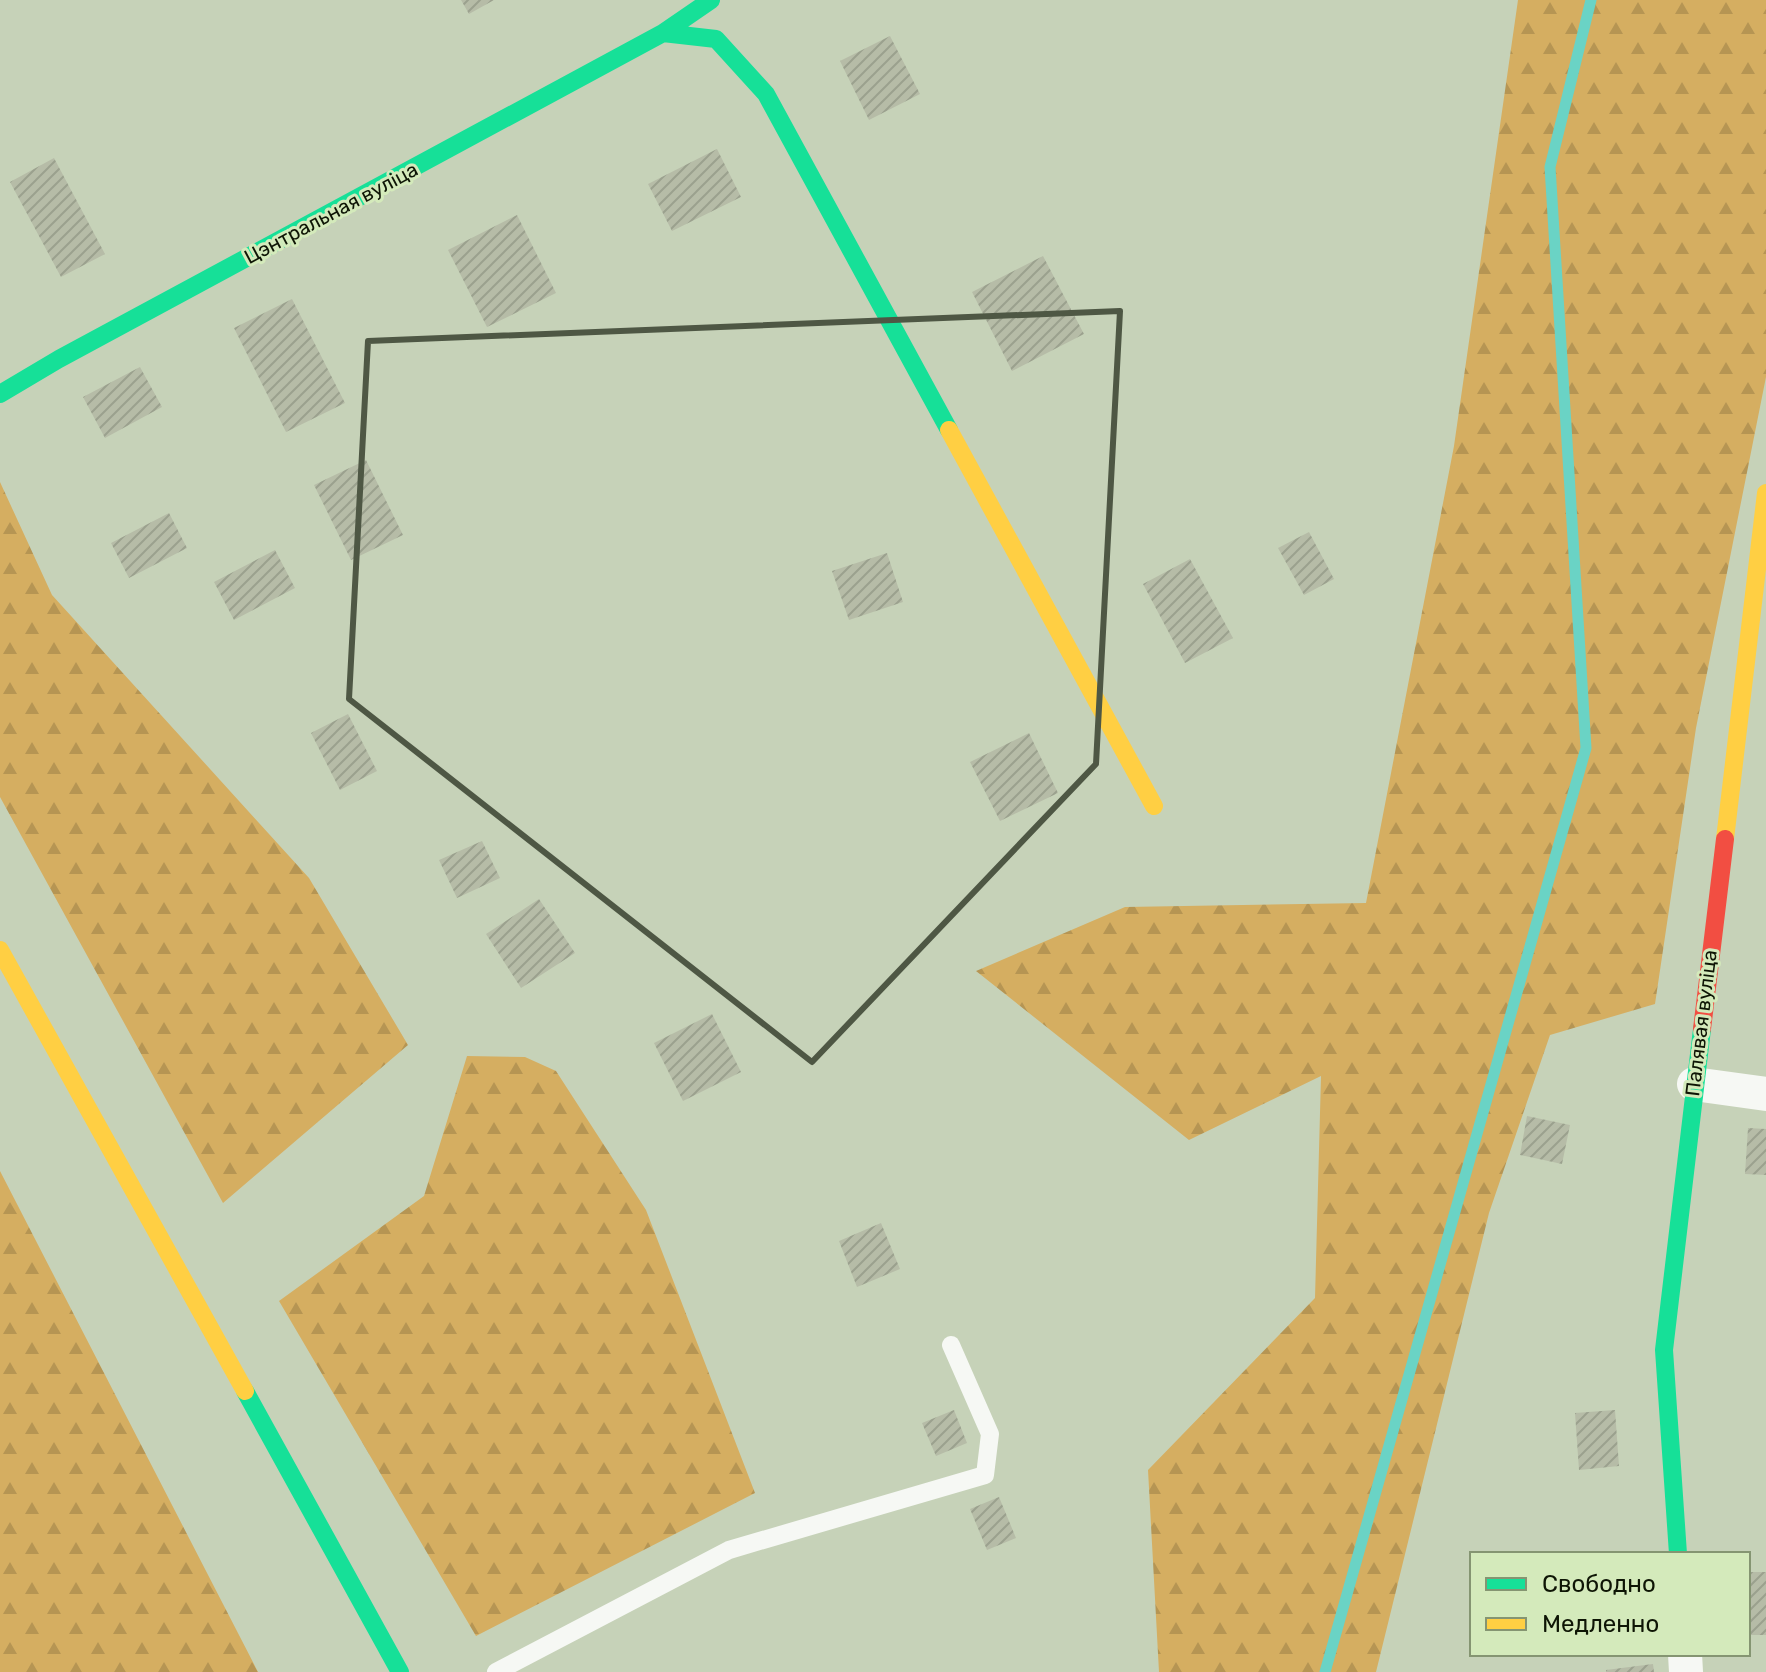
<svg xmlns="http://www.w3.org/2000/svg" width="1766" height="1672" viewBox="0 0 1766 1672" font-family="Rubik,sans-serif">
	<defs>
		<pattern id="forest-firs" width="22" height="20" patternUnits="userSpaceOnUse" patternTransform="scale(2)"><rect width="22" height="20" fill="#d5ae61"/><path d="M5 1l3.5 6h-7zM16 11l3.5 6h-7z" fill="#b69553"/></pattern>
		<pattern id="building-hatch" width="6" height="6" patternUnits="userSpaceOnUse" patternTransform="scale(2)"><rect width="6" height="6" fill="#b6bca7"/><path d="M-1 1l2-2M0 6l6-6M5 7l2-2" fill="none" stroke="#9ba18e"/></pattern>
	</defs>
	<rect width="100%" height="100%" fill="#c6d2b8"/>
	<path fill="url(#forest-firs)" d="M1518,0h248v377l-70,351 -41,276 -105,31 -61,178 -113,459h-217l-11,-202 167,-172 6,-222 -132,64 -213,-169 149,-64 241,-4 88,-457z
		M0,482l52,113 257,283 99,167 -185,158 -223,-406z
		M467,1056l58,1 31,14 90,139 109,283 -279,143 -197,-335 145,-105z
		M0,1171l258,501h-258z"/>
	<g fill="none" stroke-linecap="round" stroke-linejoin="round">
		<path stroke="#6ad3c5" stroke-width="11" d="M1325,1672l261,-924 -36,-581 41,-167"/>
	</g>
	<path fill="url(#building-hatch)" d="M461,0h33l-25,14z
		M890,36l30,58 -51,26 -29,-59z
		M717,149l24,48 -69,34 -24,-47z
		M54,158l51,96 -44,23 -51,-95z
		M517,215l39,78 -69,34 -39,-77z
		M1043,256l41,78 -72,37 -40,-79z
		M292,299l53,104 -59,29 -52,-104z
		M140,367l22,40 -57,31 -22,-41z
		M366,460l37,75 -52,25 -37,-75z
		M169,513l18,35 -58,30 -18,-35z
		M1309,532l25,47 -30,16 -26,-47z
		M275,550l20,38 -61,32 -20,-38z
		M887,553l16,49 -54,18 -17,-49z
		M1190,559l43,79 -48,25 -42,-79z
		M348,714l29,57 -37,19 -29,-57z
		M1029,733l29,60 -58,28 -30,-59z
		M482,841l18,37 -43,20 -18,-38z
		M539,899l36,54 -54,35 -35,-54z
		M712,1014l29,58 -58,29 -29,-58z
		M1527,1116l43,9 -8,39 -42,-9z
		M1748,1128l18,1v46l-21,-1z
		M881,1223l19,46 -43,18 -18,-46z
		M954,1410l13,33 -31,13 -14,-33z
		M1615,1410l4,56 -40,4 -4,-57z
		M999,1497l17,41 -29,12 -17,-41z
		M1748,1572h18v63h-18z
		M1653,1664l1,8h-48v-2z"/>
	<g fill="none" stroke-linecap="round" stroke-linejoin="round">
		<path stroke="#f6f8f4" stroke-width="18" d="M496,1672l233,-122 256,-75 5,-41 -39,-89"/>
		<path stroke="#f6f8f4" stroke-width="34" d="M1694,1084l72,10
			M1685,1654l1,18"/>
		<path stroke="#16e098" stroke-width="18" d="M663,33l53,6 50,55 183,336
			M0,394l59,-35 604,-326 48,-33
			M245,1391l155,281
			M1678,1554l-14,-204 38,-321"/>
		<path stroke="#ffcf43" stroke-width="18" d="M949,430l205,376
			M1725,839l41,-346
			M0,950l245,441"/>
		<path stroke="#f24e42" stroke-width="18" d="M1702,1029l23,-190"/>
	</g>
	<path fill="none" stroke="#4e5744" stroke-width="6" stroke-linejoin="round" d="M1120,311l-24,453 -284,298 -463,-363 19,-358z"/>
	<g text-anchor="middle" stroke-width="6" stroke-linejoin="round" paint-order="stroke">
		<g font-size="20" fill="#0e1505" stroke="#d4eabb">
			<text transform="translate(331 213) rotate(-28)" y="7">Цэнтральная вуліца</text>
			<text transform="translate(1701 1023) rotate(-83)" y="7">Палявая вуліца</text>
		</g>
	</g>
	<rect x="1470" y="1552" width="280" height="104" fill="#d4eabb" stroke="#859572" stroke-width="2"/>
	<rect x="1486" y="1578" width="40" height="12" fill="#16e098" stroke="#859572" stroke-width="2"/>
	<text x="1542" y="1592" font-size="24" fill="#0e1505">Свободно</text>
	<rect x="1486" y="1618" width="40" height="12" fill="#ffcf43" stroke="#859572" stroke-width="2"/>
	<text x="1542" y="1632" font-size="24" fill="#0e1505">Медленно</text>
</svg>
